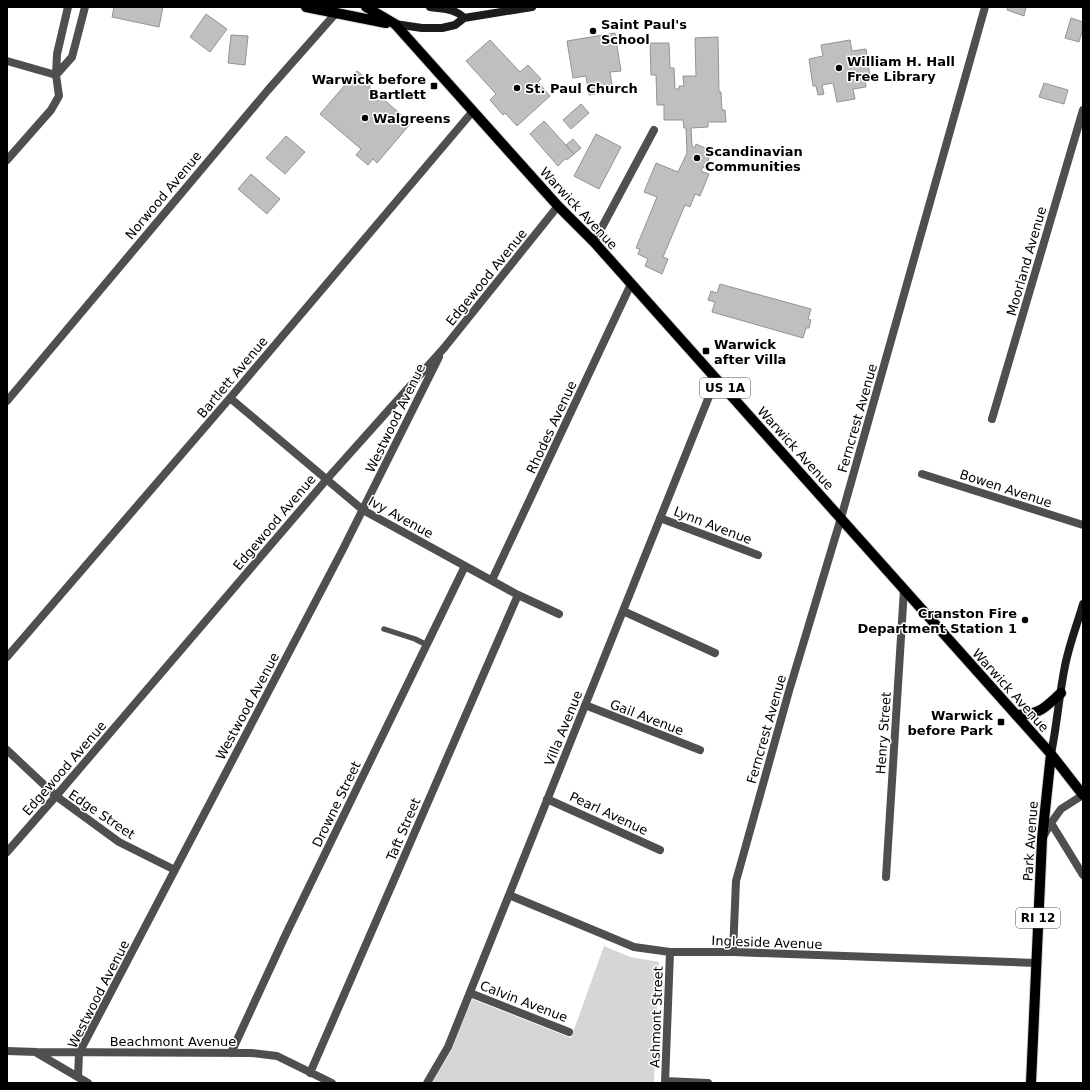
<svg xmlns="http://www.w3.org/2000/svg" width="1090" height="1090" viewBox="0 0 1090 1090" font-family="'DejaVu Sans',sans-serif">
	<rect width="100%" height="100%" fill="#fff"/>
	<path fill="#d6d6d6" d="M604,946l26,11 29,5 -5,121h-222l19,-32 21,-52 99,39z"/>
	<path fill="#bfbfbf" stroke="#939393" d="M114,7h49l-4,20 -47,-10z
		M1008,7h18l-2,9 -17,-6z
		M206,14l21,15 -17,23 -20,-15z
		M1071,18l12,4 -1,5 1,1 -4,14 -14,-4z
		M615,33l6,38 -11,1 3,19 -24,4 -3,-19 -13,2 -6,-37z
		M231,35l17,1 -3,29 -17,-2z
		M718,37l1,55h2l1,18h3l1,12h-18v5l-17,1 1,18 3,2 1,-4 16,7 -7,17 -2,-1 -2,4 8,3 -9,22 -5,-2 -5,13 -5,-2 -22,52 5,2 -6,15 -17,-8 3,-7 -10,-5 2,-5 -4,-1 21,-51 -13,-5 12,-29 22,9 9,-19 -1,-25h-2l-1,-8h-19v-15h-7l-1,-30h-5l-1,-32h19l1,25h4l1,21h4v-3h5l-1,-10h13l-1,-38z
		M490,40l30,32 8,-7 13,14 -3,3 12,14 -33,30 -12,-13 -2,2 -13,-15 6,-6 -30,-33z
		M850,40l2,11 14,-2 4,27 -5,1 1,10 -13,2 2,10 -18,3 -4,-19 -11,2 2,9 -6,1 -2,-9h-3l-4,-27 14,-3 -2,-11z
		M357,71l15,12 -3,4 42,36 -34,40 -4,-4 -5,6 -12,-10 5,-6 -41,-35z
		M1044,83l24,7 -4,14 -25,-7z
		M581,104l8,9 -18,16 -8,-9z
		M544,121l30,33 -7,6 -1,-2 -8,8 -28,-32z
		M596,134l25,13 -22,42 -25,-13z
		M286,136l19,16 -20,22 -19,-16z
		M573,139l8,9 -7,6 -8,-9z
		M251,174l29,25 -13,15 -29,-25z
		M720,284l91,25 -3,10 3,1 -2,8h-3l-3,10 -91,-26 3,-10 -7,-2 3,-9 6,2z"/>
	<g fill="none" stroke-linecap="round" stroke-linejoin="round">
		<g stroke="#dbdbdb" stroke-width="12">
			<path id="primary" d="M306,7l80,16
				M366,7l29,17 163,182 36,36 457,512 32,41
				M1016,715c25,-1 27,-6 45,-22
				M1031,1083l11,-244 9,-85"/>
		</g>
		<path stroke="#717171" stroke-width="2" stroke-dasharray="1 2" stroke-linecap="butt" d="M1042,728l2,-9"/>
		<path stroke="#4f4f4f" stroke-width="5.5" d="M384,629l31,10 12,6"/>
		<path stroke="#4f4f4f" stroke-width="8" d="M7,61l49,14
			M56,75l16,-18 13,-50
			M7,160l44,-50 8,-14 -3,-21 1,-21 11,-47
			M594,242l60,-112
			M230,398l133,112 155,85 41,19
			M7,401l261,-311 68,-77
			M992,419l91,-309
			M922,474l161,51
			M660,518l98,37
			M492,580l139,-296
			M623,611l92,42
			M7,657l223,-259 243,-287
			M585,705l115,45
			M7,750l49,46 63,46 56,28
			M547,799l113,51
			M1051,823l32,52
			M1043,837l8,-14 10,-14 22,-14
			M7,852l49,-56 271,-317 117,-131 114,-142
			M886,877l18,-288
			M509,895l125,52 36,5h63l303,11
			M733,952l3,-71 53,-190 52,-173 144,-511
			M470,993l99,39
			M7,1051l30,1 214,1 26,3 55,27
			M37,1053l51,30
			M231,1053l55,-119 179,-368
			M310,1073l208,-478
			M78,1077l1,-24 263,-502 97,-194
			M665,1081l43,2
			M427,1083l21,-36 268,-668
			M665,1083l5,-131"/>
		<path stroke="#1c1c1c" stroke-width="8" d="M430,7c12,2 25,1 34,11
			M395,24l27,4h20l13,-3 9,-7 68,-11
			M1051,754c6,-29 8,-59 14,-88 4,-21 12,-41 18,-62"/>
		<use href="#primary" stroke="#000" stroke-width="10"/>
	</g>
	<g fill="#000" stroke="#fff" stroke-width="1.5">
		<circle cx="593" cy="31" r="4"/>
		<circle cx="839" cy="68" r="4"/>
		<rect x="430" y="82" width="8" height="8" rx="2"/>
		<circle cx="517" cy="88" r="4"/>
		<circle cx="365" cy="118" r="4"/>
		<circle cx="697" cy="158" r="4"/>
		<rect x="702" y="347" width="8" height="8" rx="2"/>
		<circle cx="1025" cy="620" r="4"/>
		<rect x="997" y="718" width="8" height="8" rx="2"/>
	</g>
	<g text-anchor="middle" stroke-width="3" stroke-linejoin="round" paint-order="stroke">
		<g fill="#fff" stroke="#4c4c4c" stroke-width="1">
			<rect x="700" y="378" width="50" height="20" rx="3"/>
			<rect x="1016" y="908" width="44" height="20" rx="3"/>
		</g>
		<g font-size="12" font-weight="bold" fill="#000">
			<text x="725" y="392">US 1A</text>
			<text x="1038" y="922">RI 12</text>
		</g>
		<g font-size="13" font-weight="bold" fill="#000" stroke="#fff" text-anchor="start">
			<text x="601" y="29">Saint Paul's<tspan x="601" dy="15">School</tspan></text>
			<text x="847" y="66">William H. Hall<tspan x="847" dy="15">Free Library</tspan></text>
			<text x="426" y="84" text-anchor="end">Warwick before<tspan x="426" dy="15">Bartlett</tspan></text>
			<text x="525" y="93">St. Paul Church</text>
			<text x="373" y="123">Walgreens</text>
			<text x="705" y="156">Scandinavian<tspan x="705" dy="15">Communities</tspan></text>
			<text x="714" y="349">Warwick<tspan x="714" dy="15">after Villa</tspan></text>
			<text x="1017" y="618" text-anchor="end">Cranston Fire<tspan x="1017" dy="15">Department Station 1</tspan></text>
			<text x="993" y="720" text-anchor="end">Warwick<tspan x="993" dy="15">before Park</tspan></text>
		</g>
		<g font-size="13" fill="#000" stroke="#fff">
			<text transform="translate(163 195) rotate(-50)" y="5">Norwood Avenue</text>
			<text transform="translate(579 208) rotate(47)" y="5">Warwick Avenue</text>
			<text transform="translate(1026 261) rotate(-74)" y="5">Moorland Avenue</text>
			<text transform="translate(486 277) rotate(-51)" y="5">Edgewood Avenue</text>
			<text transform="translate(232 377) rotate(-50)" y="5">Bartlett Avenue</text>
			<text transform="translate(395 418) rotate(-64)" y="5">Westwood Avenue</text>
			<text transform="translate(857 418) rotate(-74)" y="5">Ferncrest Avenue</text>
			<text transform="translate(551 427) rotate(-65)" y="5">Rhodes Avenue</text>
			<text transform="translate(796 448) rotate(48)" y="5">Warwick Avenue</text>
			<text transform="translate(1006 488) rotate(18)" y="5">Bowen Avenue</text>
			<text transform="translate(401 517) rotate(29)" y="5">Ivy Avenue</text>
			<text transform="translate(274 522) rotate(-50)" y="5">Edgewood Avenue</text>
			<text transform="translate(713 525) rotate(21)" y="5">Lynn Avenue</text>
			<text transform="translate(1011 690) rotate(48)" y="5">Warwick Avenue</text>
			<text transform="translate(247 706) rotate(-62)" y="5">Westwood Avenue</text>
			<text transform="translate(647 717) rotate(21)" y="5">Gail Avenue</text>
			<text transform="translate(563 728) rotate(-68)" y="5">Villa Avenue</text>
			<text transform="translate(766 729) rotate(-74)" y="5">Ferncrest Avenue</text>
			<text transform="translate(883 733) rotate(-86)" y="5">Henry Street</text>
			<text transform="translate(64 768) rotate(-49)" y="5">Edgewood Avenue</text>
			<text transform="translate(336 804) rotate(-64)" y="5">Drowne Street</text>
			<text transform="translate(609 813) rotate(25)" y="5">Pearl Avenue</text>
			<text transform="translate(102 814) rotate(34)" y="5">Edge Street</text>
			<text transform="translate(403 829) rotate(-67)" y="5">Taft Street</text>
			<text transform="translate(1030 841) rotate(-86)" y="5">Park Avenue</text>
			<text transform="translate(767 942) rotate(2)" y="5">Ingleside Avenue</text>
			<text transform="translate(98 994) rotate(-63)" y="5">Westwood Avenue</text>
			<text transform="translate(524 1001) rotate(21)" y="5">Calvin Avenue</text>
			<text transform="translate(656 1017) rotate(-88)" y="5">Ashmont Street</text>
			<text x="173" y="1046">Beachmont Avenue</text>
		</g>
	</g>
	<rect width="1090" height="1090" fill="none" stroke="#000000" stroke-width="16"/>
</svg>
